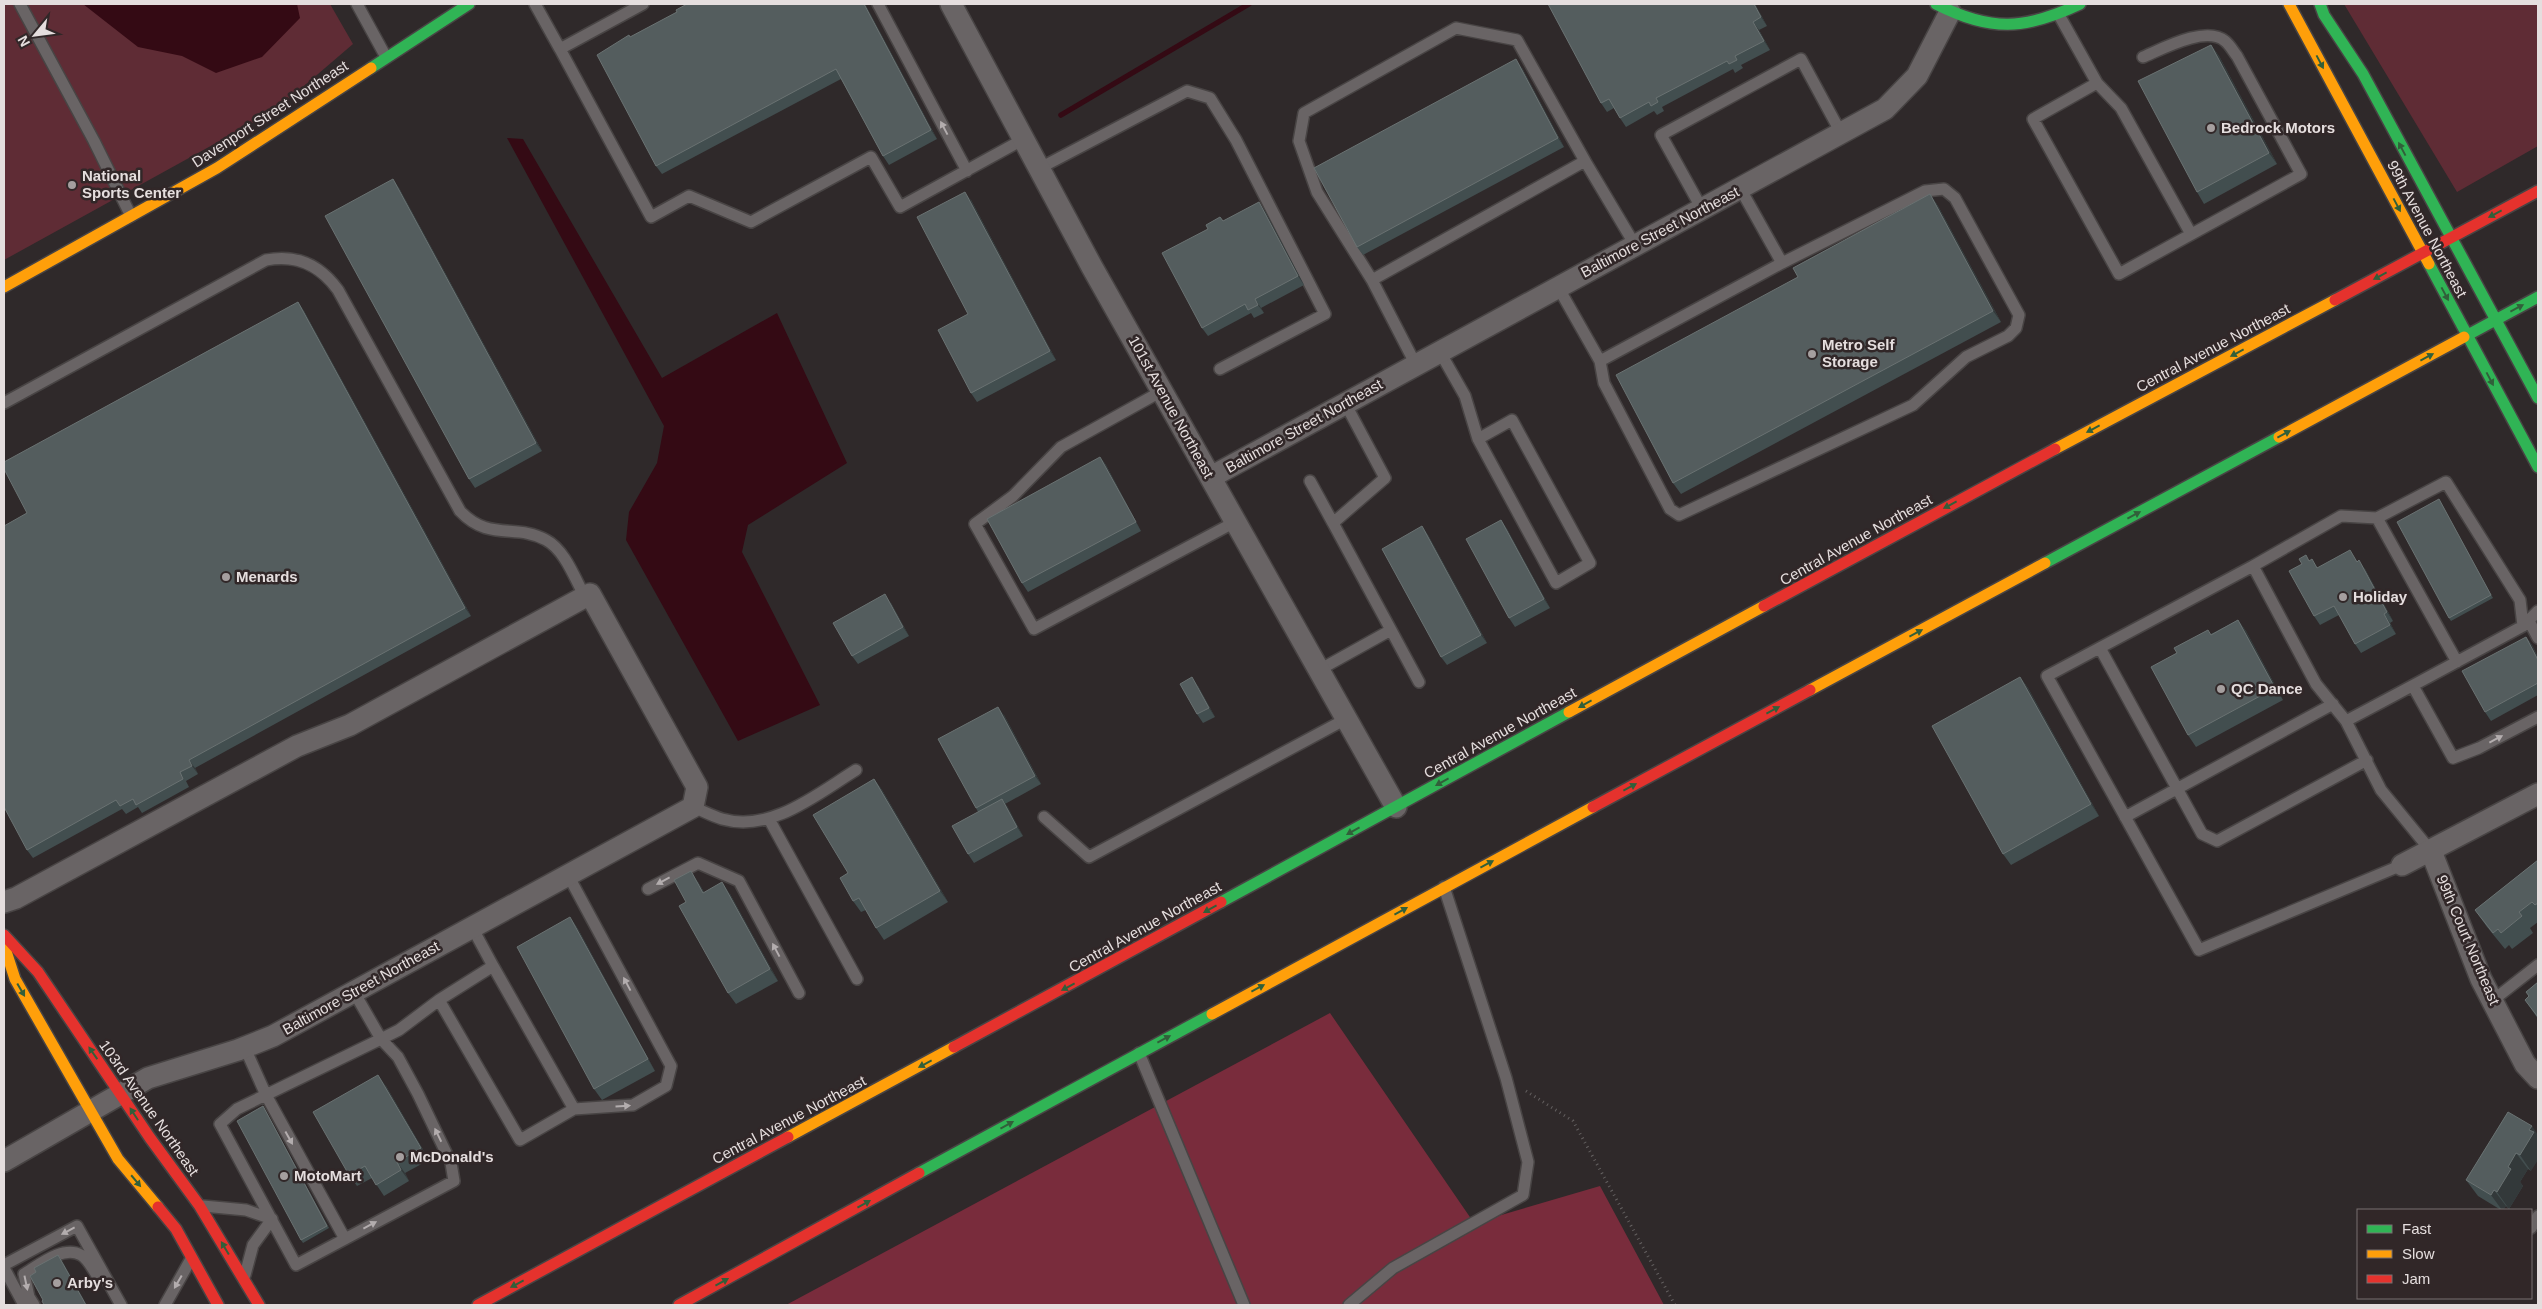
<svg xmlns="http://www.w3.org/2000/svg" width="2542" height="1309" viewBox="0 0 2542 1309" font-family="Arial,sans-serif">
	<rect width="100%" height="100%" fill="#2f292a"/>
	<path fill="#5f2c35" d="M4,4h326l23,40 -77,66 -272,150z
		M2344,4h194v142l-81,46z"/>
	<path fill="#792c3c" d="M1330,1013l144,210 126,-37 64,119h-878z"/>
	<path fill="#340a14" d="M83,4h214l3,14 -38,39 -46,16 -34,-17 -44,-9z
		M507,138l16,1 139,239 115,-65 70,150 -99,62 -6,27 78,153 -82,36 -112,-201 3,-28 28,-49 7,-37z"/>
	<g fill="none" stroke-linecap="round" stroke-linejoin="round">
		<path stroke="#340a14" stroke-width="5.5" d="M1061,115l188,-111"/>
		<g stroke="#484444" stroke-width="14">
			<path id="lane" d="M20,4l74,137 37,75
				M357,4l29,53
				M535,4l25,45
				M643,4l-83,45 91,168 38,-21 62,26 120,-65 29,50 124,-68
				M878,4l89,167
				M2059,15l38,68 24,25 70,126
				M2097,83l-64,36 86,155 182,-100 -64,-118c-4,-5 -7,-11 -12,-15 -19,-16 -63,8 -82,16
				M1040,168l147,-77 23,7 26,42 89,174 -105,55
				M1702,209l-41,-74 140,-76 40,74
				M1372,280l-55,-88 -18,-51 5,-28 152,-85 61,12 68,121
				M1558,287l42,74 182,-98 -42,-75
				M1440,352l25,44 13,43 78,144 34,-20 -78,-143 -34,19
				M1600,361l4,22 66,126 9,6 234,-110 53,-48 42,-21 8,-8 3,-13 -64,-117 -11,-9 -19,2 -143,72
				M1416,365l-44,-85 213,-119 50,84
				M1162,391l-101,56 -48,49 -38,28 59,105 201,-107
				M4,403l262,-143c31,-6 54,5 72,30l122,221c29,31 56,12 86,29 19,10 29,39 39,57
				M1310,481l23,42
				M2253,566l-206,110 152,274 203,-85
				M2529,621l9,17
				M2523,626l15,-15
				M1391,630l28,52
				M2100,648l102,186 15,7 150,-81
				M1319,670l72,-40 -58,-107 52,-45 -40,-75
				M2413,686l40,72 26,-10 59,-31
				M2346,721l-30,-37 -63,-118 88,-50 36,2
				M693,807c10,4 19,9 29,12 49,14 95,-25 134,-49
				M1044,817l45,40 257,-138
				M2125,817l208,-113
				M769,819l88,160
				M2431,851l-50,-61 -35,-69c59,-31 118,-63 177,-95l-3,-26 -74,-118 -69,36 80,144
				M648,889l50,-26 41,18 60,112
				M472,927l21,39
				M354,992l27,47 17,18 20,37 33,69 3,18 -158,84 -76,-141 17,-15 144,-70 18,-9 40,-30 54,-34 81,143
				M439,1000l81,140 54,-31 59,-4 33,-19 5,-20 -103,-191
				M2492,1001l46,-36
				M245,1048l21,47 79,144
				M1139,1053l105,252
				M203,1206l43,4 26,9
				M2531,1228l7,-12
				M4,1265l73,-39 44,79
				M4,1268l20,37
				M245,1275l8,-30 19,-26
				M34,1305l-5,-8 -5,-23c15,-9 39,-29 57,-19 7,4 13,16 17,22
				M165,1305l26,-46
				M1349,1305l44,-37 130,-73 5,-33 -22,-84 -62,-191"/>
		</g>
		<g stroke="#484444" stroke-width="24">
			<path id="street" d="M951,4l141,263 304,540
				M1211,477l674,-368 32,-33 33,-64
				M2431,851l50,128 44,85 13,14
				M2402,865l136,-71
				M4,902l12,-4 281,-152 53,-21 240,-131 107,193 -4,20 -420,229 -35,14 -90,28 -144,83"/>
		</g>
		<g stroke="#484444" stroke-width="14">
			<path id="fast" d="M1936,4c55,28 89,26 144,0
				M2320,4l4,11 39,59 175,324
				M371,68l98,-64
				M2429,264l109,203
				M2464,337l74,-40
				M2045,563l234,-126
				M1221,902l348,-190
				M919,1173l293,-159"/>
		</g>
		<g stroke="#484444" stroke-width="14">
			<path id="slow" d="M2289,4l140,260
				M4,287l213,-119 154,-100
				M2279,437l185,-100
				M2055,449l280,-149
				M1810,690l235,-127
				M1569,712l195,-106
				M4,945l11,34 103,180 40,48
				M1212,1014l381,-207
				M788,1137l166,-90"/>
		</g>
		<g stroke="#484444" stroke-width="14">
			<path id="jam" d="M2335,300l203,-109
				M1764,606l291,-157
				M1593,807l217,-117
				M4,935l34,37 112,166 49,67 60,100
				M954,1047l267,-145
				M158,1207l18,22 42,76
				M478,1305l310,-168
				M679,1305l240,-132"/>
		</g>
		<path stroke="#646060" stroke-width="3" stroke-dasharray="1 4" stroke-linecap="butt" d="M1526,1091l47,30 102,184"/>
		<use href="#lane" stroke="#696465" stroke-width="11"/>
		<use href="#street" stroke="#696465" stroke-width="21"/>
		<use href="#fast" stroke="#30b455" stroke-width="11"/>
		<use href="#slow" stroke="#ff9f0a" stroke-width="11"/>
		<use href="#jam" stroke="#e5322d" stroke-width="11"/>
	</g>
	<path fill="#424e4f" d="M692,4h173l72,135 -48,26 -6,-9 -42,-77 -179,95 -6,-8 -25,-129z
		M1548,4h207l12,22 -8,4 11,20 -29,15 2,3 -8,5 -2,-4 -71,38 2,4 -7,4 -3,-4 -28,16 -6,-9 -6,-10 -7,4 -6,-9z
		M2211,45l8,11 58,108 -73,40 -7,-12z
		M1522,68l42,79 -201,108 -6,-8z
		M393,179l6,9 143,263 -67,37 -6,-9z
		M1930,194l8,12 63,116 -320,172 -8,-11 125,-206z
		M971,200l85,160 -79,42 -6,-9 -3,-79z
		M1265,211l39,74 -43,23 3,5 -10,5 -3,-5 -43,23 -6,-8 6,-99 12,-12 3,4z
		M298,302l6,9 167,305 -276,152 3,6 -12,7 3,6 -47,26 -4,-6 -12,7 -4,-5 -89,49 -6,-8v-337z
		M1100,457l6,8 35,66 -113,61 -6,-9z
		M2439,499l54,99 -42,23 -2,-3z
		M1501,520l6,9 43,79 -35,19 -6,-9z
		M1422,526l6,9 59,108 -40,22 -6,-8z
		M2310,560l8,8 40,-7 7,8 28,52 -3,2 6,11 -35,19 -6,-9 -16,-29 -19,10 -6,-9z
		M891,603l18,33 -51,28 -6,-8z
		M2238,620l8,11 37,69 -87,47 -8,-12 23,-101z
		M2526,637l6,8 6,12v38l-47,26 -6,-9z
		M2020,677l8,11 71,128 -88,49 -8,-11z
		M1198,686l17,31 -12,6 -6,-9z
		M1004,715l37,69 -36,20 18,32 -49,27 -6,-9 10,-42 -2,-4z
		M874,779l8,11 66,112 -64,38 -8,-12 -10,-18 -5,2 -8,-11 -5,-28z
		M2538,860v62l-8,6 3,5 -21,16 -3,-4 -4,4 -18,-22 -12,-17z
		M698,882l6,10 26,2 48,87 -42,23 -8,-11 -42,-91z
		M570,917l8,12 77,142 -53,29 -8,-11z
		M2538,982v37l-13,-19 4,-4 -3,-4z
		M386,1086l43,74 -24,13 4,8 -25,15 -12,-18 -15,8 -8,-11z
		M263,1106l66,122 -26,15 -2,-3z
		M2508,1112l23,59 -3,-2 -8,13 3,4 -14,23 -3,-3 -3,4h-2l-23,-14 -12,-16z"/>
	<path fill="#33393a" d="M864,4h1l72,135 -6,-9z
		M1754,4h1l12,22 -6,-9z
		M1753,22l6,8 11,20 -6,-9z
		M2211,45l8,11 58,108 -8,-11z
		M1516,59l6,9 42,79 -6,-9z
		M393,179l6,9 143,263 -6,-8z
		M965,192l6,8 85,160 -6,-9z
		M1930,194l8,12 63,116 -8,-11z
		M1259,202l6,9 39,74 -6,-9z
		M1255,299l6,9 3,5 -6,-8z
		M298,302l6,9 167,305 -6,-8z
		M1100,457l6,8 35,66 -5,-9z
		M1501,520l6,9 43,79 -6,-9z
		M1422,526l6,9 59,108 -6,-8z
		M2359,560l6,9 28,52 -6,-9z
		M885,594l6,9 18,33 -6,-9z
		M2384,614l6,9 6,11 -6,-9z
		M2238,620l8,11 37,69 -8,-12z
		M2526,637l6,8 6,12v3z
		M1192,677l6,9 17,31 -6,-9z
		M2020,677l8,11 71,128 -8,-12z
		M998,707l6,8 37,69 -6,-8z
		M189,760l6,8 3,6 -6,-8z
		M874,779l8,11 66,112 -8,-11z
		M1002,799l6,8 15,29 -6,-9z
		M691,871l7,11 13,22 -8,-11z
		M722,882l8,12 48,87 -8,-12z
		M570,917l8,12 77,142 -7,-12z
		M378,1075l8,11 43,74 -8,-12z
		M2532,1126l6,9v25l-7,11 -11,-16 9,-25z
		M2516,1153l12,16 -8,13 3,4 -14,23 -12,-17 11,-25z
		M397,1162l8,11 4,8 -8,-11z
		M2494,1190l12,16 -3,4h-1l-11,-15z
		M58,1255l6,9 23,41h-1z"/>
	<path fill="#545d5e" stroke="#6a7272" d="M687,4h177l67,126 -48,26 -47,-87 -180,97 -59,-111 32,-20 1,2 47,-25 -1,-2z
		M1548,4h206l7,13 -8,5 11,19 -29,15 2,4 -8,4 -2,-3 -71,37 2,4 -7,4 -2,-4 -29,16 -11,-19 -8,4z
		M2211,45l58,108 -72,39 -59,-111z
		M1516,59l42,79 -201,109 -43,-79z
		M393,179l143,264 -67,36 -144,-263z
		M965,192l85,159 -79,42 -33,-63 30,-16 -51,-97z
		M1930,194l63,117 -320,172 -57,-108 182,-98 -5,-9z
		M1259,202l39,74 -43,23 3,6 -10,5 -3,-6 -43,24 -40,-75 46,-24 -2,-4 14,-8 3,4z
		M298,302l167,306 -276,152 3,6 -12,6 3,7 -47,26 -3,-6 -13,7 -4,-6 -89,50 -23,-43v-281l23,-13 -23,-44v-7z
		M1100,457l36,65 -114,61 -35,-64z
		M2439,499l52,96 -42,23 -52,-96z
		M1501,520l43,79 -35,19 -43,-79z
		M1422,526l59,109 -40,22 -59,-108z
		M2350,550l7,12 2,-2 28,52 -3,2 6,11 -35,19 -21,-38 -20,10 -25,-45 13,-7 -3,-5 7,-4 3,6 3,-2 5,9z
		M885,594l18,33 -51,29 -19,-33z
		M2238,620l37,68 -87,47 -37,-68 26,-14 -3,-5 34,-18 3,5z
		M2526,637l12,23v23l-53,29 -23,-41z
		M1192,677l17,31 -12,6 -17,-30z
		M2020,677l71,127 -88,50 -71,-128z
		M998,707l37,69 -59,32 -38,-69z
		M874,779l66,112 -64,37 -17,-30 -6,3 -13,-23 8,-5 -35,-58z
		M1002,799l15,28 -49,27 -16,-28z
		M2538,860v43l-3,2 -3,-3 -13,10 3,4 -21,17 -3,-4 -5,4 -18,-23z
		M691,871l12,22 19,-11 48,87 -42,24 -49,-87 7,-4 -12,-22z
		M570,917l78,142 -54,30 -77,-142z
		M2538,982v35l-13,-17 4,-4 -3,-4z
		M378,1075l43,73 -24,14 4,8 -25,15 -11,-19 -16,9 -36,-63z
		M263,1106l64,120 -26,14 -64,-119z
		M2508,1112l24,14 -3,4 5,2 -14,23 -4,-2 -8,14 3,2 -14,23 -3,-2 -3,5 -25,-15z
		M58,1255l28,50h-42l-2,-4 1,-1 -13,-24 6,-4 -2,-4z"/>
	<defs><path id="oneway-solid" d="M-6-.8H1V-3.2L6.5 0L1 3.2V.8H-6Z" transform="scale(1.25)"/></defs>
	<g fill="#315f3a">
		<use href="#oneway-solid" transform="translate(2320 62) rotate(62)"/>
		<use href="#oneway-solid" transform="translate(2402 149) rotate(-118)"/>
		<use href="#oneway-solid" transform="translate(2397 205) rotate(62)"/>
		<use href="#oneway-solid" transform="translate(2495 214) rotate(152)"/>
		<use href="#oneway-solid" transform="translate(2380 276) rotate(152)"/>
		<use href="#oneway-solid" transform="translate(2445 294) rotate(62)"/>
		<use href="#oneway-solid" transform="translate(2517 308) rotate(-28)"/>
		<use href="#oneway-solid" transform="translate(2237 353) rotate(152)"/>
		<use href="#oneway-solid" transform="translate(2427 357) rotate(-28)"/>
		<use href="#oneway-solid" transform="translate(2490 379) rotate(62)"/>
		<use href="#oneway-solid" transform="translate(2093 429) rotate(152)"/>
		<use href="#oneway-solid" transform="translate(2284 434) rotate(-28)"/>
		<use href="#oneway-solid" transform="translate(1950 505) rotate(152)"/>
		<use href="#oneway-solid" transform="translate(2134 515) rotate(-28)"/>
		<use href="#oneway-solid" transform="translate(1916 633) rotate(-28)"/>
		<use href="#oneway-solid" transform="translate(1585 704) rotate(151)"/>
		<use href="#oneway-solid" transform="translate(1773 710) rotate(-28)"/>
		<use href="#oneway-solid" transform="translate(1442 782) rotate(151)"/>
		<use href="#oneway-solid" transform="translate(1630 787) rotate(-28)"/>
		<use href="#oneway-solid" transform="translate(1353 831) rotate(151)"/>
		<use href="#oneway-solid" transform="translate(1487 864) rotate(-28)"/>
		<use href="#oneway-solid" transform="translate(1210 909) rotate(151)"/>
		<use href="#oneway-solid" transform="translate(1401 911) rotate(-29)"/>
		<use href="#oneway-solid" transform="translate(1068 987) rotate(152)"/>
		<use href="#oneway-solid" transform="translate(1258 988) rotate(-28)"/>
		<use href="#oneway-solid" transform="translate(21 990) rotate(60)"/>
		<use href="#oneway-solid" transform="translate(1164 1039) rotate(-28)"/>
		<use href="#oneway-solid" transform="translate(93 1053) rotate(-125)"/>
		<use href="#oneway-solid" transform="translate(925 1064) rotate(152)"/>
		<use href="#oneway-solid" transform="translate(134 1114) rotate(-123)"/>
		<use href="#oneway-solid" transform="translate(1007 1125) rotate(-29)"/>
		<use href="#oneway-solid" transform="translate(136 1181) rotate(50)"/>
		<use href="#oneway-solid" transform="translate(864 1204) rotate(-29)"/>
		<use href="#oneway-solid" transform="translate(225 1248) rotate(-121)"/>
		<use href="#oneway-solid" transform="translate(722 1282) rotate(-29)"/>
		<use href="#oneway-solid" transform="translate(517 1284) rotate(152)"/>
	</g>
	<g fill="#b3adae">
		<use href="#oneway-solid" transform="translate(944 128) rotate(-118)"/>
		<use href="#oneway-solid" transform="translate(2496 739) rotate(-28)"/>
		<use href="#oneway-solid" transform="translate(663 881) rotate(152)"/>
		<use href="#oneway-solid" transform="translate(776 950) rotate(-118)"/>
		<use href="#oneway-solid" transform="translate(627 984) rotate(-118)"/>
		<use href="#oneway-solid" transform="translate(623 1106) rotate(-4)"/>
		<use href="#oneway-solid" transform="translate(438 1135) rotate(-116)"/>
		<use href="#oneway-solid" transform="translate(289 1138) rotate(61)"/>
		<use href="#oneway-solid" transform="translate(370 1225) rotate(-28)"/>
		<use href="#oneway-solid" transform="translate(68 1231) rotate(152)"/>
		<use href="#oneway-solid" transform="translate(178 1282) rotate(120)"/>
		<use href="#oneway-solid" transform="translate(26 1283) rotate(78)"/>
	</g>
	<g fill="#a59f9f" stroke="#312728" stroke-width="2">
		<circle cx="2211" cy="128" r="5"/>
		<circle cx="72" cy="185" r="5"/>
		<circle cx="1812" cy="354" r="5"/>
		<circle cx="226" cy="577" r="5"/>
		<circle cx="2343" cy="597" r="5"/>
		<circle cx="2221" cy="689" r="5"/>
		<circle cx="400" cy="1157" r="5"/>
		<circle cx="284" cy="1176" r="5"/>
		<circle cx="57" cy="1283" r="5"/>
	</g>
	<g text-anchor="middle" stroke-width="5" stroke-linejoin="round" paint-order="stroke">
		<g font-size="15" fill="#e5dede" stroke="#312728">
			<text transform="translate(270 114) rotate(-33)" y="5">Davenport Street Northeast</text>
			<text transform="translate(2427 229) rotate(62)" y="5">99th Avenue Northeast</text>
			<text transform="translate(1660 232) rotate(-28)" y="5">Baltimore Street Northeast</text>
			<text transform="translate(2213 348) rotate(-28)" y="5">Central Avenue Northeast</text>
			<text transform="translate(1171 407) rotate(61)" y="5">101st Avenue Northeast</text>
			<text transform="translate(1304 426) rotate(-29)" y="5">Baltimore Street Northeast</text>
			<text transform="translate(1856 540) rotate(-29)" y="5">Central Avenue Northeast</text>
			<text transform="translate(1500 733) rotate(-29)" y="5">Central Avenue Northeast</text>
			<text transform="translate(1145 927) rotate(-29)" y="5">Central Avenue Northeast</text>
			<text transform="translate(2468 940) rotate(67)" y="5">99th Court Northeast</text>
			<text transform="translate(361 988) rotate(-29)" y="5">Baltimore Street Northeast</text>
			<text transform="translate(149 1108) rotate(55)" y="5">103rd Avenue Northeast</text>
			<text transform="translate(789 1120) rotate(-28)" y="5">Central Avenue Northeast</text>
		</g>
		<g font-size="15" font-weight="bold" fill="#e5dede" stroke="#312728" text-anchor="start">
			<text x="2221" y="133">Bedrock Motors</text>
			<text x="82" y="181">National<tspan x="82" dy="17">Sports Center</tspan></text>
			<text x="1822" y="350">Metro Self<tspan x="1822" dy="17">Storage</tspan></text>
			<text x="236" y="582">Menards</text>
			<text x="2353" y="602">Holiday</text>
			<text x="2231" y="694">QC Dance</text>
			<text x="410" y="1162">McDonald's</text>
			<text x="294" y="1181">MotoMart</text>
			<text x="67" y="1288">Arby's</text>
		</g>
	</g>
	<rect width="2542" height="1309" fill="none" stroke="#e5dede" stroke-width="10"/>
	<rect x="2357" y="1209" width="175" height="90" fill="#312728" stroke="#797071"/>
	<rect x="2367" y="1225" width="25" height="8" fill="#30b455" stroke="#797071"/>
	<text x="2402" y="1234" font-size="15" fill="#e5dede">Fast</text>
	<rect x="2367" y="1250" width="25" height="8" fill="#ff9f0a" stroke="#797071"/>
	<text x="2402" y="1259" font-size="15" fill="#e5dede">Slow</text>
	<rect x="2367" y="1275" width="25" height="8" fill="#e5322d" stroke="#797071"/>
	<text x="2402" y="1284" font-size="15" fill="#e5dede">Jam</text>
	<g transform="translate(35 35) rotate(241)" stroke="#312728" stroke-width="4" paint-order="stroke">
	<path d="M0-4L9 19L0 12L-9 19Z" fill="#e5dede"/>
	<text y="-8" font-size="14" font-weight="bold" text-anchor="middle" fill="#e5dede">N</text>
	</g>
</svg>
